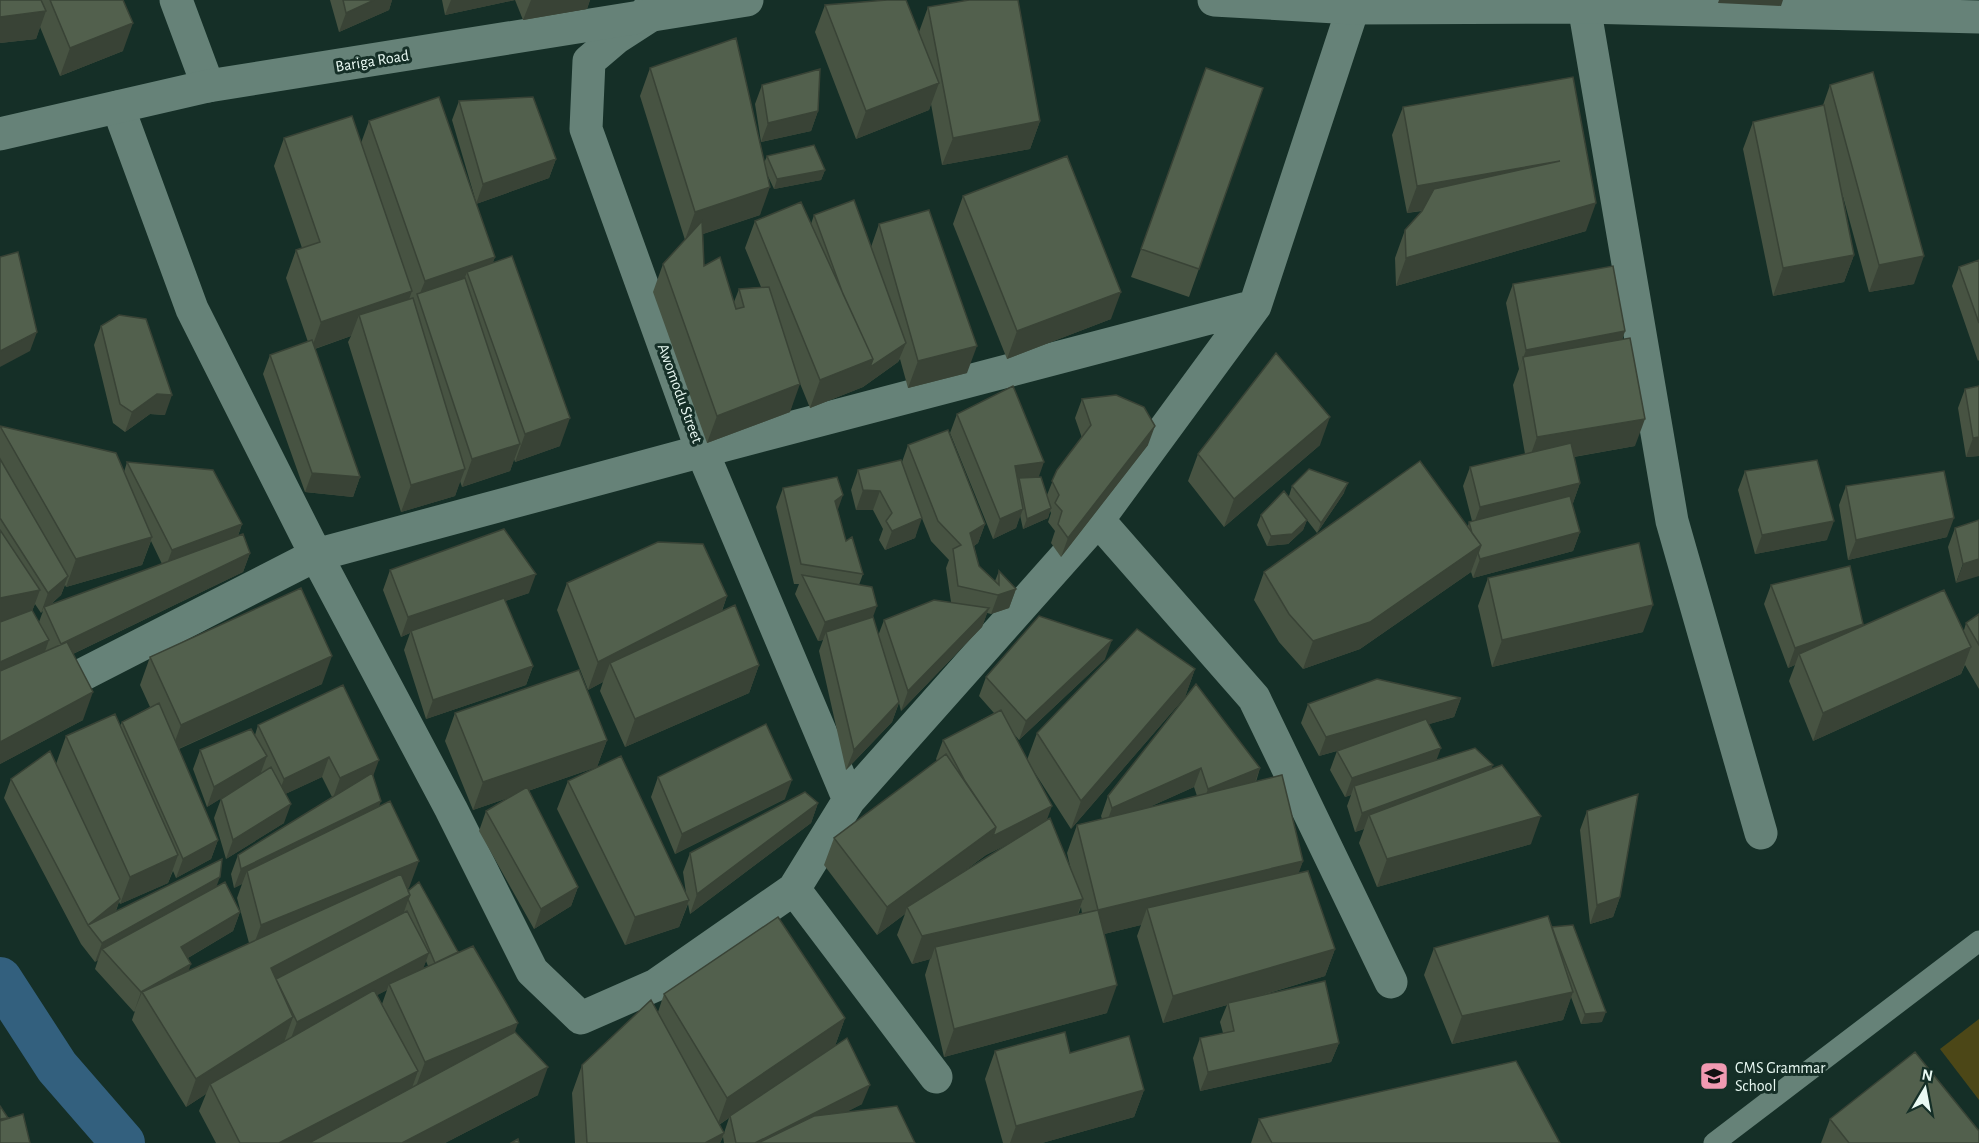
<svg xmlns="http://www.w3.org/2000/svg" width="1979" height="1143" viewBox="0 0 1979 1143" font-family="'Alegreya Sans',sans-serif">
	<rect width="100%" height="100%" fill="#152f27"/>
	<path fill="#4c4717" d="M1979,1019v81l-39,-51z"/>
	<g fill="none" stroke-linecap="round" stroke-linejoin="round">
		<path stroke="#33607e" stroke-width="44" d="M0,979l57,88 66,76"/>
		<path stroke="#668278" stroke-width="21" d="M1714,1143l265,-202"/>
		<path stroke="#668278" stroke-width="33" d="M176,0l32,86
			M1583,0l89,521 89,312
			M648,10l2,6 -34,22 -27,23 -3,68 116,322 147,349
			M118,107l74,202 124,246 135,254 81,162 49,47 75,-33 138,-96 55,-89 249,-280 157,-214 98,-298
			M1098,520l156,178 137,284
			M74,679l242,-124 386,-104 553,-145
			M794,889l142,188"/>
		<path stroke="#668278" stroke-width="33" d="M1214,0l139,8 231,-1 395,10
			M0,134l208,-48 539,-86"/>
	</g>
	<path fill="#475342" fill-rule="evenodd" d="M0,0h123v51l-63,25 -20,-49 -4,12 -36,4z
		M330,0h62l-3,10 -50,22z
		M442,0h148l-3,9 -64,11 -8,-20 -70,15z
		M825,5l94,27 9,-25 112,114 -10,28 -88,16 -11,-61 -2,6 -73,29 -41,-107z
		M650,68l114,95 3,-7 58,14 -4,10 -47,9 -8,-17 -6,43 -57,19 1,32 30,36 5,-13 22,-2 -16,-39 10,-27 56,3 3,-9 57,32 8,-23 88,149 -59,15 -8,-29 -2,3 -35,25 -53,21 -11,-27 -9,31 -83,31 -54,-151 10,-28 22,-24 -45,-144z
		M1206,68l57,20 -74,209 -58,-20z
		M762,85l56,26 -7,20 -50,11 -6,-38z
		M1830,85l84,199 -45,8 -27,-99 12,62 -10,27 -71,14 -30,-147 10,-27 70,-17z
		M459,101l97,58 -7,19 -73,26 19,53 -2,5 67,184 -45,16 -1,-3 -4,12 -48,16 -2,-6 -5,15 -54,16 -53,-170 3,-6 -36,13 45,128 -7,20 -48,-5 -42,-118 7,-19 38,-13 -22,-64 10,-28 6,-2 -28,-82 10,-28 77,5 8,-22 107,81 -24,-82z
		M1403,107l183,124 -190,55 -1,-28 10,-28 17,-19 -15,2 -15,-78z
		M963,196l148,123 -104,40 -54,-135z
		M1979,260v100l-1,1 -26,-75 7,-19z
		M1513,284l112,47 -3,9 13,106 -61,11 6,26 -7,20h-1l8,29 -7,19 -100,27 -2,-6 -111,77 -57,20 -24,-27 -25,-42 10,-28 204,-46 1,-4 3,-1 -9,-35 7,-19 55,-13 -12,-69 6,-16 -13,-66z
		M101,326l64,89 -15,-1 -25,18 -12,-9 -19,-78z
		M1965,389l14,67 -13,1 -8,-49z
		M1082,399l66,46 -87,112 -10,-14 4,-12 -7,-9 3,-9 -1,-2 -2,7 -25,11 -3,-14 -4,13 -23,11 -43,-106 7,-19 82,63 8,18 10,-25 25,-32 -7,-20z
		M0,426l124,46 3,-10 115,62 -4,12 12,17 -7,19 -170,82 10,66 -83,44zM151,541l11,23 -113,42 12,-11 4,-10 1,2 76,-22zM35,604l6,9 2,-2 -4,11 -7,-11z
		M908,445l77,79 -7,19 -4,3 5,20 16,15 4,-10 17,18 -7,19 -18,6 -4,-1 -5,14 -81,84 -2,-8 -7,19 -46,48 -27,-119 4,-11 -5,1 -23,-47 4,-10h-5l-18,-77 7,-19 55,23 8,30 17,33 -4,11 14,32 5,19 6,-16 67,-18 -5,-34 3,-8 -18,-19 -10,-25 -6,22 -30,12 -6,-10 4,-11 -10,-19h-17l-5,-20 7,-20 44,-8z
		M1320,445l-96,82 -36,-46 10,-27z
		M1745,471l82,69 -72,14 -17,-64z
		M1292,486l52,7 -27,40 -24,-31 14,18 -4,10 -15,14 -21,2 -10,-21 4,-10 28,-19z
		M1846,486l101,51 -99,23 -9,-55z
		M1979,520l-23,63 -8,-36 7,-19z
		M390,570l139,23 -24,8 28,65 -7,19 -100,34 -22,-69 6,-17 -9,4 -18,-47z
		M1488,578l155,54 -151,35 -14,-61z
		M567,583l160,13 -5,15 37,54 -10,28 -124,54 -25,-56 3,-9 -15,8 -31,-80z
		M1771,585l91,41 102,4 2,-7 13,-9v75l-14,-24 -4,9 -148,67 -24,-60 6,-16 -7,3 -24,-64z
		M150,657l172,27 -143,65 39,91 -7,19 -35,19 -3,-7 -5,12 -48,21 -1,-2 -3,9 100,-24 24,25 -7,19 -45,27v13l61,-28 -12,-45 5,-14 -8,4 -3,-14 7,-19 94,-58 -10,-20 -37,17 -1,29 -58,36 -12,-41 7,-19 10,-7 -24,15 -14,-38 7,-19 55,-15 3,-10 115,51 6,31 30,81 -2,1 1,2 50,61 57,80 23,63 -93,48h-229l-17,-32 7,-17 -20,13 -54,-87 3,-9 -1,1 -39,-43 3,-9 -3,2 -14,-18 -77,-146 7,-19 59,15 -14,-30 10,-28 54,-10 2,-4 28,-15 -10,-22zM426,961l2,5 -5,2zM387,990l-5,14 -5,-9z
		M1105,659l-86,81 -6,-7 14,27 10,-27 158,-64 -10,28 -114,132 -38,-59 13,50 25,50 -4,-17 10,-28 25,-6 -1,-3 7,-20 88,-112 64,84 -4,14 47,79 -5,12 37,76 -10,27 -69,21 83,46 -8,19 -131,29 -7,-33 7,-20 23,-5 -3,-11 7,-17 -64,18 -26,-87 4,-11 -37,9 3,79 -163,44 -19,-82 5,-16 -18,5 -15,-29 8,-21 -28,21 -53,-70 10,-27 103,-77 -1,-2 7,-19 51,-27 -15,-17 7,-19zM1194,787l3,9 -50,12zM1012,842l-53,33 27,-20zM1081,907l1,7 -4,1z
		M1461,698l-7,19 -25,7 7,36 55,9 40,75 -154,43 -18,-44 5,-14 -9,3 -8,-26 4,-11 -6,2 -15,-27 7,-19 -18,5 -18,-33 7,-19z
		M455,713l152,27 -10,27 -69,24 50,96 -7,19 -37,23 -55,-98 7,-20 25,-14 -38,13 -28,-69z
		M658,777l127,22 -110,55 -24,-57z
		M568,781l118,112 -3,-21 7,-19 128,-50 -7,20 -121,91 -2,-10 -9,23 -54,18 -68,-136z
		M1587,811l33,86 -7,20 -23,7 -10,-94z
		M1552,927l50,95 -21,2 -10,-27 -8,23 -111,24 -28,-69 10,-27z
		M664,994l181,24 -10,28 27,58 -16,8 69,31h-191l-1,-6 -3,6h-145l-3,-50 10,-28 76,-53zM729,1118l-5,15 -5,-8z
		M995,1051l75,2 74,37 -10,27 -92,26h-39l-18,-64z
		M1259,1119l301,24h-309z
		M1830,1119l149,24h-158z"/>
	<path fill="#394336" d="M374,0h18l-3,10 -50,22 7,-19z
		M451,0h64l-70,15z
		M531,0h59l-3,9 -64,11z
		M1719,0h64l-2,6 -63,-3z
		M46,11l-10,28 -36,4v-26z
		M133,23l-10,28 -63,25 10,-28z
		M939,83l-10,27 -73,29 10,-28z
		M818,111l-7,20 -50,11 7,-19z
		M1040,121l-10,28 -88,16 11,-27z
		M556,159l-7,19 -73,26 7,-20z
		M1560,161l-10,27 -143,25 10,-27z
		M825,170l-4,10 -47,9 3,-10z
		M770,187l-10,28 -75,25 10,-28z
		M1596,203l-10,28 -190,55 10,-28z
		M1854,255l-10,27 -71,14 10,-28z
		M1924,256l-10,28 -45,8 10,-27z
		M495,257l-10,27 -18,-12 -8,21 -41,5 7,-17z
		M412,291l-10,28 -43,-4 -8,21 -40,14 10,-28z
		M1121,292l-10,27 -104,40 10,-28z
		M1625,331l-7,20 -95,6 -4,12 7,-19z
		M37,332l-7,19 -30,16v-16z
		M906,343l-8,19 -35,25 -53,21 10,-28z
		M977,346l-10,27 -59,15 10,-27z
		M800,384l-10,28 -83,31 10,-27z
		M157,394l15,1 -7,20 -15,-1 -25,18 7,-20z
		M1330,417l-10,28 -96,82 10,-28z
		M570,418l-10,28 -45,16 10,-28z
		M1645,419l-10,27 -108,19 10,-28z
		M1155,426l-7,19 -87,112 7,-19z
		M1979,437v19l-13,1 7,-19z
		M520,444l-10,27 -48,16 10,-28z
		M1044,462l-7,20 -18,-4 -2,6 -2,-18z
		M465,469l-10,27 -54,16 10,-27z
		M312,473l48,4 -7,20 -48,-5z
		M1348,483l-4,10 -27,40 4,-10z
		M1580,483l-7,20 -100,23 7,-19z
		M863,490l17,1 -7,19h-17z
		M843,495l-7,20 -1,-14z
		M1051,508l-3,10 -25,11 4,-10z
		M1023,509l-7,19 -23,11 7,-20z
		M922,518l-7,20 -30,12 7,-19z
		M1954,518l-7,19 -99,23 8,-20z
		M1307,520l-4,10 -15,14 -21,2 4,-10z
		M1834,521l-7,19 -72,14 7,-19z
		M242,524l-7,20 -70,25 7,-19z
		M985,524l-7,19 -15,10 7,-20z
		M1580,532l-7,19 -100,27 7,-19z
		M152,537l-10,28 -76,22 10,-28z
		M1481,545l-10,27 -111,77 -57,20 10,-28z
		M250,553l-7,19 -189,91 7,-19z
		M1979,559v17l-23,7 7,-19z
		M536,574l-7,19 -117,40 -1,-2 -1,2 -9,4 7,-20z
		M68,576l-7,19 -16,14 -1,-2 -3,6 7,-20z
		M1016,589l-7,19 -18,6 7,-19z
		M40,590l-10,27 -30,6v-25z
		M727,596l-10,28 -107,39 -7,19 -15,8 10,-28z
		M1653,605l-10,27 -151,35 10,-27z
		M877,606l-7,19 -44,7 -3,8 -5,1 7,-19z
		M989,608l-7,19 -81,84 7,-20z
		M1863,624l-7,19 -57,11 -4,11 -7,3 7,-20z
		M49,640l-7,20 -42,19v-17z
		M1112,640l-7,19 -86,81 7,-19z
		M1971,647l-10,27 -148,67 10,-28z
		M332,656l-10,28 -151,68 10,-27z
		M759,665l-10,28 -124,54 10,-28z
		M533,666l-7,19 -100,34 7,-19z
		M1195,669l-10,28 -114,132 10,-28z
		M93,692l-10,28 -83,44v-22z
		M1461,698l-7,19 -135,39 7,-19z
		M899,702l-7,20 -46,48 8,-20z
		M607,740l-10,27 -124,43 10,-28z
		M1441,748l-7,19 -80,19 -3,9 -6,2 7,-19z
		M267,756l-7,19 -53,32 7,-20z
		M329,757l-7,20 -45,21 7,-19z
		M379,760l-7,19 -39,19 7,-20z
		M1493,765l-7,19 -117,31 -5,14 -9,3 7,-19z
		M1201,768l-7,19 -89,40 7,-19z
		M1260,768l-7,20 -52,20 7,-19z
		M792,780l-7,19 -110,55 7,-20z
		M381,801l-7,20 -127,50 -5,13 -8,4 7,-19z
		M818,803l-7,20 -121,91 7,-20z
		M291,804l-7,19 -58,36 7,-19z
		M1052,806l-7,19 -59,30 -77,56 -2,-4 -2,7 -28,21 10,-28 109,-80z
		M1541,816l-10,28 -154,43 10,-28z
		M218,840l-7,19 -35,19 7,-19z
		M178,855l-10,28 -48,21 10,-27z
		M419,861l-10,27 -158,64 10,-27z
		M1303,861l-10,28 -146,19 -6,17 -53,13 10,-28z
		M220,877l-7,19 -111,53 -4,11 -3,2 7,-19z
		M578,887l-7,19 -37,23 7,-20z
		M410,895l-10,28 -122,64 -7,-19z
		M1620,897l-7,20 -23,7 7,-19z
		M120,899l-7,19 -25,7z
		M1083,899l-10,28 -138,20 -4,12 -19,5 10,-28z
		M689,900l-10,27 -54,18 10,-28z
		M240,912l-7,19 -59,35 7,-19z
		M1335,949l-10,27 -97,29v-2l-1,2 -64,18 10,-27z
		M429,953l-7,19 -33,12 -2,6 -97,51 7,-19z
		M191,964l-7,20 -42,8 -8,20 7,-20z
		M1117,985l-10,28 -163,44 10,-28z
		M1573,992l-10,28 -111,24 10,-28z
		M1606,1012l-4,10 -21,2 4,-10z
		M293,1017l-10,28 -73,39 -4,10 -20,13 10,-28z
		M845,1018l-10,28 -118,80 10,-28z
		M518,1023l-10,28 -93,38 10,-27z
		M1339,1043l-8,19 -131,29 8,-19z
		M548,1067l-10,28 -93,48h-43z
		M418,1071l-10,28 -86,44h-43z
		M870,1085l-8,19 -76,39h-31z
		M1144,1090l-10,27 -92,26h-32l6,-17z
		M724,1133l-4,10h-15z"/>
	<path fill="#52604d" stroke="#394336" stroke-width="1.5" d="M0,0h41l5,11 -46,6z
		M50,0h73l10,23 -63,25z
		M343,0h31l-28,13z
		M887,0h19l33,83 -73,28 -41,-106z
		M969,0h49l22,121 -87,17 -25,-131z
		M736,38l34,149 -75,25 -45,-144z
		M1206,68l57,20 -64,181 -58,-20z
		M820,69l-2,42 -50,12 -6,-38z
		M1873,72l51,184 -45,9 -49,-180z
		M1573,77l23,126 -190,55 -1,-28 17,-19 12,-22 126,-28 -143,25 -14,-79z
		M439,97l56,160 -70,24 -56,-160z
		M533,97l23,62 -73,25 -24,-83z
		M1824,105l30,150 -71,13 -30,-146z
		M352,116l60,175 -91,31 -25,-72 24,-8 -36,-104z
		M814,145l11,25 -48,9 -10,-23z
		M1067,156l54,136 -104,39 -54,-135z
		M854,200l52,143 -36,24 3,-8 -30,-65 -29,-79z
		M801,202l72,157 -53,21 -65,-159z
		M929,210l48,136 -59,15 -39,-137z
		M702,221l2,45 16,-9 16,52 8,-2 -5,-18 30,-2 31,97 -83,32 -54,-152z
		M18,252l19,80 -37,19v-94z
		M512,256l58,162 -45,16 -58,-162z
		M1979,260v63l-20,-56z
		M1613,266l12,65 -99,19 -13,-66z
		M465,278l55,166 -48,15 -55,-165z
		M413,298l52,171 -54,16 -52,-170z
		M119,315l27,4 26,76 -15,-1 -25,18 -12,-8 -19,-78z
		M1630,338l15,81 -108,18 -14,-80z
		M312,340l48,137 -48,-4 -42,-118z
		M1276,353l54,64 -96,82 -36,-45z
		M1013,386l31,76 -29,4 8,43 -23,10 -43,-105z
		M1979,386v51l-6,1 -8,-49z
		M1116,395l28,12 11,19 -87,112 -10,-14 4,-13 -7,-8 4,-8 -7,-14 5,-11 34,-45 -9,-26z
		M0,426l116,27 36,84 -76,22z
		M948,430l37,94 -15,9 9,33 20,19v-14l17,18 -18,6 -40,-9 -5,-37 8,-4 -23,-24 -30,-76z
		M1571,443l9,40 -100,24 -10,-40z
		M0,459l68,117 -20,17 -48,-75z
		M901,460l21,58 -30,13 -6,-10 6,-8 -12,-22 -17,-1 -5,-20z
		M1817,460l17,61 -72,14 -17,-64z
		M1420,461l61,84 -111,77 -57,19 -24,-27 -25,-42z
		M127,462l86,8 29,54 -70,26z
		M1309,469l39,14 -27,40 -29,-37z
		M1944,471l10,47 -98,22 -10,-54z
		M837,477l6,18 -8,6 11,40 6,-4 11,37 -62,-10 -18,-76z
		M1041,477l10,31 -24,11 -8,-41z
		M1284,491l23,29 -15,14 -21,2 -10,-21z
		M1570,496l10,36 -100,27 -2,-6 3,-8 -9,-12 -3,-11z
		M1979,520v39l-16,5 -8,-36z
		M504,529l32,45 -128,43 -18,-47z
		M0,530l40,60 -40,8z
		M243,534l7,19 -189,91 -17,-37z
		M658,542l45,2 24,52 -129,66 -31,-79z
		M1639,543l14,62 -151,35 -14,-62z
		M1850,566l13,58 -68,24 -24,-63z
		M802,575l70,12 5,19 -52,16z
		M301,588l31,68 -151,69 -31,-68z
		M1944,590l27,57 -148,66 -24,-59z
		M504,598l29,68 -100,34 -22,-69z
		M934,600l55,8 -81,83 -24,-71z
		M735,605l24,60 -124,54 -25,-56z
		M32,610l17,30 -49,22v-40z
		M1979,614v31l-13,-22z
		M1039,616l73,24 -86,81 -40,-44z
		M873,617l26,85 -45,48 -28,-118z
		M1137,629l58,40 -114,132 -44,-68z
		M67,642l26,50 -93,50v-71z
		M579,670l28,70 -124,42 -28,-69z
		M1377,679l84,19 -135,39 -18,-33z
		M1196,684l64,84 -52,21 -7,-21 -89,40 -4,-12z
		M343,685l36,75 -39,18 -11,-21 -45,22 -26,-54z
		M159,703l59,137 -35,19 -61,-137z
		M1001,710l51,96 -59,30 3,-9 -31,-46 -22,-41z
		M115,714l63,141 -48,22 -64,-141z
		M1426,719l15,29 -89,30 -15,-27z
		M766,724l26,56 -110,54 -24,-57z
		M251,729l16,27 -53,31 -14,-37z
		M1475,748l18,17 -131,48 -8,-27z
		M50,751l70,148 -32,26 -77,-146z
		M946,754l50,73 -109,80 -53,-69z
		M621,756l68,144 -54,17 -67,-136z
		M1502,765l39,51 -154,43 -18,-44z
		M271,767l20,37 -58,36 -12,-41z
		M372,773l9,28 -140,68 -3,-14z
		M1282,775l21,86 -205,49 -21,-85z
		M527,787l51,100 -37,22 -55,-98z
		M805,792l13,11 -121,91 -7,-41z
		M1638,794l-18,103 -23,8 -10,-94z
		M390,801l29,60 -158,64 -14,-54z
		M1050,818l33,81 -161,37 -15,-29z
		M222,859l-2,18 -118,66 -14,-18z
		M1308,871l27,78 -162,47 -26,-88z
		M401,874l9,21 -139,73 22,49 -97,62 -54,-87z
		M225,882l15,30 -59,35 10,17 -50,28 -39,-43z
		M419,882l39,70 -23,11 -27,-64 2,-4 -2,-4z
		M1098,910l19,75 -163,44 -19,-82z
		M407,911l22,42 -132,69 -21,-43z
		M1548,916l25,76 -111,24 -28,-68z
		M778,917l67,101 -118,80 -63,-104z
		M1573,925l33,87 -21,2 -28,-73 -5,-14z
		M473,946l45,77 -93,39 -36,-78z
		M1325,981l14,62 -131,29 -8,-34 34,-7 -6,-28z
		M374,990l44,81 -139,72h-39l-30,-59z
		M651,1000l73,133 -19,10h-118l-5,-78z
		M515,1032l33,35 -146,76h-93z
		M1065,1032l5,21 59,-17 15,54 -128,36 -21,-75z
		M847,1038l23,47 -115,58h-19l-6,-27z
		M1915,1052l64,79v12h-130l-19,-24z
		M1516,1061l44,82h-288l-13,-24z
		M0,1106l8,12 -8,1z
		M897,1106l18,37h-157l56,-27z
		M23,1114l7,29h-30v-22z
		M518,1139l1,4h-8z"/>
	<defs>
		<g id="school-square" transform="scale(1.5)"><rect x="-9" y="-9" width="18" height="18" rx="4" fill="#f19ab2" stroke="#152f27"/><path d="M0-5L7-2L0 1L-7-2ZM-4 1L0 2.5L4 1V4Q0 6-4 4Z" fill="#111"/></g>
	</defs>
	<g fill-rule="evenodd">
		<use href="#school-square" x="1714" y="1076"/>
	</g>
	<g text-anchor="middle" stroke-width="6" stroke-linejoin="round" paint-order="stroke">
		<g font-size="16" fill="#e9f9f3" stroke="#152f27">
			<text transform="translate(372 60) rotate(-9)" y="6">Bariga Road</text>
			<text transform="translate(681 393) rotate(70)" y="6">Awomodu Street</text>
		</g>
		<g font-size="16" fill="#e9f9f3" stroke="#152f27" text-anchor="start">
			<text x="1735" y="1073">CMS Grammar<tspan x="1735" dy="18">School</tspan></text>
		</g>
	</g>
	<g transform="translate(1925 1089) rotate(10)" stroke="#152f27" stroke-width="4.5" paint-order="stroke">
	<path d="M0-4.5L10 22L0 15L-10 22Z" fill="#e9f9f3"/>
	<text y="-9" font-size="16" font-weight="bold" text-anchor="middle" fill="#e9f9f3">N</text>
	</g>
</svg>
